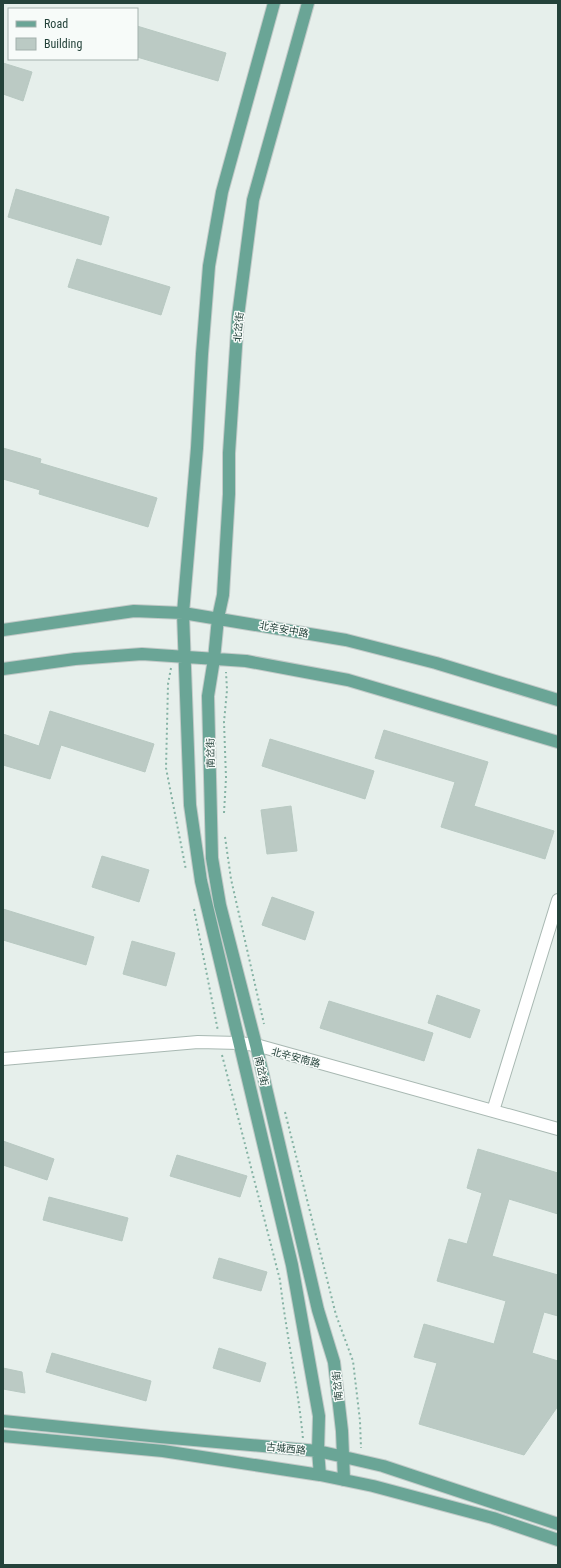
<svg xmlns="http://www.w3.org/2000/svg" width="561" height="1568" viewBox="0 0 561 1568" font-family="'Roboto Condensed','Noto Sans SC',sans-serif">
	<rect width="100%" height="100%" fill="#e6efeb"/>
	<path fill="#bbcac4" stroke="#b8c9c2" d="M137,26l89,27 -8,28 -81,-24z
		M3,63l29,9 -9,29 -20,-7z
		M16,189l93,28 -8,28 -93,-28z
		M77,259l93,28 -9,28 -93,-28z
		M3,448l38,11 -1,4 117,35 -9,29 -109,-33 1,-4 -37,-11z
		M50,711l104,33 -9,28 -84,-27 -11,34 -47,-14v-31l36,12z
		M384,730l104,32 -14,44 80,25 -9,28 -104,-32 14,-45 -80,-24z
		M270,739l104,32 -9,28 -103,-33z
		M291,806l6,45 -30,3 -6,-44z
		M102,856l47,14 -10,32 -47,-15z
		M272,897l42,15 -9,28 -43,-15z
		M3,909l91,28 -8,28 -83,-25z
		M132,941l43,12 -9,33 -43,-12z
		M437,995l43,15 -10,28 -42,-15z
		M329,1001l104,32 -9,28 -104,-33z
		M3,1141l51,18 -7,21 -44,-15z
		M478,1149l80,24v41l-49,-15 -17,57 66,19v41l-14,-4 -12,41 26,8v45l-34,49 -105,-31 18,-61 -23,-6 10,-33 70,20 12,-43 -69,-20 12,-42 18,5 15,-51 -15,-5z
		M177,1155l70,21 -7,21 -70,-21z
		M49,1197l79,21 -6,23 -79,-21z
		M219,1258l48,14 -6,19 -48,-13z
		M219,1348l47,15 -6,19 -47,-14z
		M52,1353l99,28 -5,20 -100,-29z
		M3,1368l19,4 3,21 -22,-4z"/>
	<g fill="none" stroke-linecap="round" stroke-linejoin="round">
		<g stroke="#a8b8b2" stroke-width="14">
			<path id="minor" d="M3,1059l195,-17 41,1 17,2 302,84
				M493,1111l65,-211"/>
		</g>
		<g stroke="#c2cac8" stroke-width="14">
			<path id="major" d="M274,3l-52,189 -13,74 -7,88 -5,94 -14,165 7,192 11,76 91,384 27,151 -1,35 2,24
				M308,3l-55,197 -15,116 -9,137v41l-6,101 -5,23 -4,41 -6,37 4,162 8,47 36,140 62,265 16,52 8,69 2,49
				M3,630l131,-19 49,2 163,27 90,23 122,37
				M3,669l72,-10 67,-5 104,7 102,19 210,62
				M3,1421l157,16 158,14 65,15 175,58
				M3,1436l160,15 157,24 53,11 120,32 65,22"/>
		</g>
		<path stroke="#86b3a5" stroke-width="2" stroke-dasharray="2 3" stroke-linecap="butt" d="M171,668l-3,16 -2,84 20,102
			M224,813l2,-35 -2,-56 3,-32 -1,-18
			M225,837l6,42 33,145
			M194,909l24,122
			M222,1055l58,225c6,53 18,106 23,159
			M285,1112l51,203 17,46 7,60 1,27"/>
		<use href="#minor" stroke="#fff" stroke-width="12"/>
		<use href="#major" stroke="#6aa596" stroke-width="12"/>
	</g>
	<g text-anchor="middle" stroke-width="3" stroke-linejoin="round" paint-order="stroke">
		<g font-size="10" fill="#24423a" stroke="#f7fbf9">
			<text transform="translate(238 327) rotate(-85)" y="4">北岔街</text>
			<text transform="translate(284 629) rotate(10)" y="4">北辛安中路</text>
			<text transform="translate(210 753) rotate(-91)" y="4">南岔街</text>
			<text transform="translate(296 1057) rotate(15)" y="4">北辛安南路</text>
			<text transform="translate(262 1071) rotate(77)" y="4">南岔街</text>
			<text transform="translate(337 1386) rotate(-96)" y="4">南岔街</text>
			<text transform="translate(286 1448) rotate(6)" y="4">古城西路</text>
		</g>
	</g>
	<rect width="561" height="1568" fill="none" stroke="#24423a" stroke-width="8"/>
	<rect x="8" y="8" width="130" height="52" fill="#f7fbf9" stroke="#a3b1ad"/>
	<rect x="16" y="21" width="20" height="6" fill="#6aa596" stroke="#a3b1ad"/>
	<text x="44" y="28" font-size="12" fill="#24423a">Road</text>
	<rect x="16" y="38" width="20" height="12" fill="#bbcac4" stroke="#a3b1ad"/>
	<text x="44" y="48" font-size="12" fill="#24423a">Building</text>
</svg>
